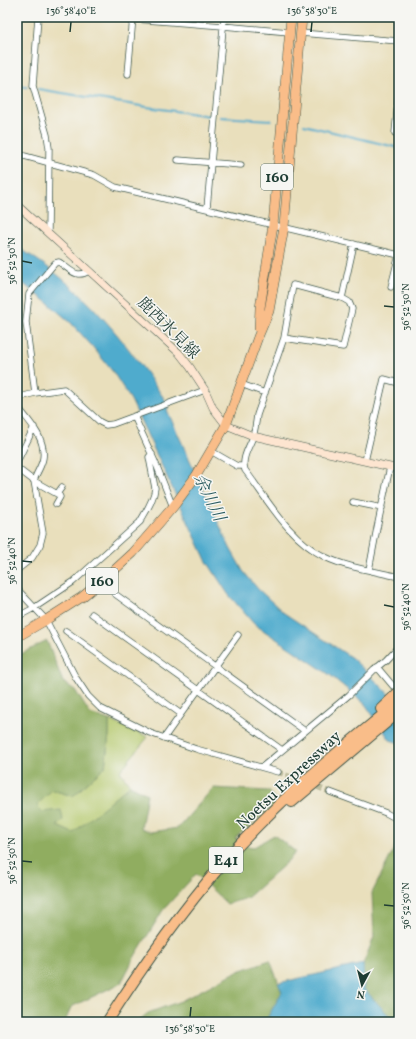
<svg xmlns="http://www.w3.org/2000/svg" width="416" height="1039" viewBox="0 0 416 1039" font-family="Vollkorn,'Noto Serif JP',serif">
	<rect width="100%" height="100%" fill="#f6f6f2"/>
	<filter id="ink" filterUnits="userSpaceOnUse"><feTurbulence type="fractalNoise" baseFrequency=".025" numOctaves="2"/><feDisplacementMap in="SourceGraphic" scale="8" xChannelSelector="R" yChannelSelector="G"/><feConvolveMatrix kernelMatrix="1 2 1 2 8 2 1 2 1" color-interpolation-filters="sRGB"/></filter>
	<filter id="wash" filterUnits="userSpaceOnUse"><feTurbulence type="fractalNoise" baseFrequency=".012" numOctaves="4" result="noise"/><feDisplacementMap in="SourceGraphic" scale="16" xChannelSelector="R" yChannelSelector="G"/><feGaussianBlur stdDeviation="0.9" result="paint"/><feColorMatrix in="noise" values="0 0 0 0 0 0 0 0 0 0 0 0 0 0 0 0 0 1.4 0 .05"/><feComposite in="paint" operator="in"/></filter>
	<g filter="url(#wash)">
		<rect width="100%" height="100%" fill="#e9dfbc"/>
		<path fill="#b5c96d" stroke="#6a8350" d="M109,720l39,17 -28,34 10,14 -57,49c-15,-7 -28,-15 -36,-29l15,-15 21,6 32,-29 4,-32z"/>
		<path fill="#90ad60" stroke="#58754a" d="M47,641l16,41 12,8 15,24 19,6v15l-4,32 -32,29 -21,-6 -15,15 4,7 20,-2 2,10 -6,6 16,7 57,-48 17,9 -6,34 10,4 27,-4 35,-40 56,3 8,12 -42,35 12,8 7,1 20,-12 22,17 -13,14 -36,32 -20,6 -31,-30 -33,36 -28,46 -14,27 -50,24 -6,15h-48v-366z
			M399,842v180h-4l-31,-33 -1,-25 11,-27 -2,-44 25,-50z
			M270,960l12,32 -17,30h-128l11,-9 33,-12 55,-29z"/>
		<path fill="#4fabcd" stroke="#377480" d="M17,247c64,37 108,93 148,153l3,8 -1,2 63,138 13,23 15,18 26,24 68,45 32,31 15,18v36l-9,-3 -25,-36 -35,-29 -76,-51 -26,-30 -22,-34 -75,-160 -18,-28 -21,-26 -21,-23 -24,-21 -30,-23z
			M363,964l1,25 31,33h-130l17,-30 -4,-9z"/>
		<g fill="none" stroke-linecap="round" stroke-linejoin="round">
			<path stroke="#4fabcd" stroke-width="2" d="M17,86l10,1
				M38,89l109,18 63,9
				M220,117l51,3
				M304,125l95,23"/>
		</g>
	</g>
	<g filter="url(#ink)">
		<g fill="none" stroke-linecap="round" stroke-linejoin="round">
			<path stroke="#c1bfa1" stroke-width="5.5" stroke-dasharray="5.5 3" stroke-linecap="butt" d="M278,772l52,20"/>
			<g stroke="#3d5548" stroke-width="7">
				<path id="minor" d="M38,17l-5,69 14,49 2,13 -1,85
					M108,17l115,9 66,6
					M300,33l99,8
					M128,74l5,-57
					M395,133l4,-42
					M17,154l77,21 21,12 284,68
					M178,160l63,5
					M207,208l17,-191
					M354,244l-12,54 -49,-13 -9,53 -27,77c-1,8 -2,15 -4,22 -4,10 -12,22 -8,33 24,32 44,69 80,87 23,11 50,14 74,20
					M391,287l8,-32
					M284,338l59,9 9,-38 -3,-7 -7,-4
					M241,384l24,9
					M35,393l-9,-71 3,-28 26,-31 4,-1c12,8 17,17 30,9
					M17,398l18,-5 29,-4 36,33 6,3 7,-1 92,-34
					M17,406c11,14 29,32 26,52 -1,8 -7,15 -9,23l9,52 -3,12 -8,13 -15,12
					M134,416l22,48 17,43
					M211,451l26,15h7
					M365,461l19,-82 15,4
					M17,462l17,-35
					M17,468l17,13 25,14 1,2 -4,7
					M57,494l5,-7
					M353,502l29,6
					M369,570l8,-42 13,-61
					M17,589l29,31 30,58 12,18 12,12 50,25 46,16 82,23
					M115,594l190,137
					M92,614l190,136
					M17,617l17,-9 39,-26 67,-60c6,-11 14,-22 15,-34l-6,-31 3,-3
					M66,631l115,83 -17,24
					M377,667l16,19
					M181,714l57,-79
					M262,767l87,-72 25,-25 12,-10 13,-14
					M330,792l56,21 13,7"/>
			</g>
			<g stroke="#3d5548" stroke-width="8">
				<path id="secondary" d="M17,205l162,148 11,14 15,23 8,18 13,17 27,11 146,33"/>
			</g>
			<g stroke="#3d5548" stroke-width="10">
				<path id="trunk" d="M259,329l1,-21 13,-83 18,-208
					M17,637l29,-17 36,-23 26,-21 25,-23 40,-46 23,-31 30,-51 32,-88 11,-26 15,-84 18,-210"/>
			</g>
			<g stroke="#3d5548" stroke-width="12">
				<path id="motorway" d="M381,709l18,-17
					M292,802l107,-90
					M107,1022c35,-55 73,-109 116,-159 52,-60 114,-111 176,-161"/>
			</g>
			<use href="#minor" stroke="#fff" stroke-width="5.5"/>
			<use href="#secondary" stroke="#fde5d0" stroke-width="7"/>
			<use href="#trunk" stroke="#f9bd89" stroke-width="9"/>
			<use href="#motorway" stroke="#f9bd89" stroke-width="10"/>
		</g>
	</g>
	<path fill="none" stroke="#1f3d34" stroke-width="1.5" d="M70,32l1,-10M311,32l1,-10M22,261l10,2M384,306l10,1M22,561l10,1M384,605l10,2M22,861l10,1M384,905l10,1M190,1017l1,-10"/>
	<g text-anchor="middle" stroke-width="3" stroke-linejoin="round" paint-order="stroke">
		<g fill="#f6f6f2" stroke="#60746d" stroke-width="1">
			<rect x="261" y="164" width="32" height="26" rx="3"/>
			<rect x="86" y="568" width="32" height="26" rx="3"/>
			<rect x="209" y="847" width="34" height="26" rx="3"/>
		</g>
		<g font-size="15" font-weight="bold" fill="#1f3d34">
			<text x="277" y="182">160</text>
			<text x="102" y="586">160</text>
			<text x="226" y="865">E41</text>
		</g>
		<g font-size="16" fill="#1f3d34" stroke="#f6f6f2">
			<text transform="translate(169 327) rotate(45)" y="6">鹿西氷見線</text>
			<text transform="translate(288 779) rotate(-43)" y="6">Noetsu Expressway</text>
		</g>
		<g font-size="17" font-style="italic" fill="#2d5e62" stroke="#f6f6f2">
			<text transform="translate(210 497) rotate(64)" y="6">余川川</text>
		</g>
	</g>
	<rect width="416" height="1039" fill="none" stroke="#f6f6f2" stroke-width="44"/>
	<g transform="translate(362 985) rotate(187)" stroke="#f6f6f2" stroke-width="3" paint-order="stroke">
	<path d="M0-3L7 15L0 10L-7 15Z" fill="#1f3d34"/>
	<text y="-6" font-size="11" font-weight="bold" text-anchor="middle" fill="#1f3d34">N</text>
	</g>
	<rect x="22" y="22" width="372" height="995" fill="none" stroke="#1f3d34" stroke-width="1.5"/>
	<g font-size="10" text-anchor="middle" fill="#1f3d34">
		<text x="71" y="14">136°58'40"E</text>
		<text x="312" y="14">136°58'30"E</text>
		<text transform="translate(11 261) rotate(-90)" y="4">36°52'30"N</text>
		<text transform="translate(405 307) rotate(-90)" y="4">36°52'30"N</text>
		<text transform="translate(11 561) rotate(-90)" y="4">36°52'40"N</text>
		<text transform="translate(405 607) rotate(-90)" y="4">36°52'40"N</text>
		<text transform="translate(11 861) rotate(-90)" y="4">36°52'50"N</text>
		<text transform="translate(405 906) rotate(-90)" y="4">36°52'50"N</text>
		<text x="190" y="1032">136°58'30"E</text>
	</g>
</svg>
